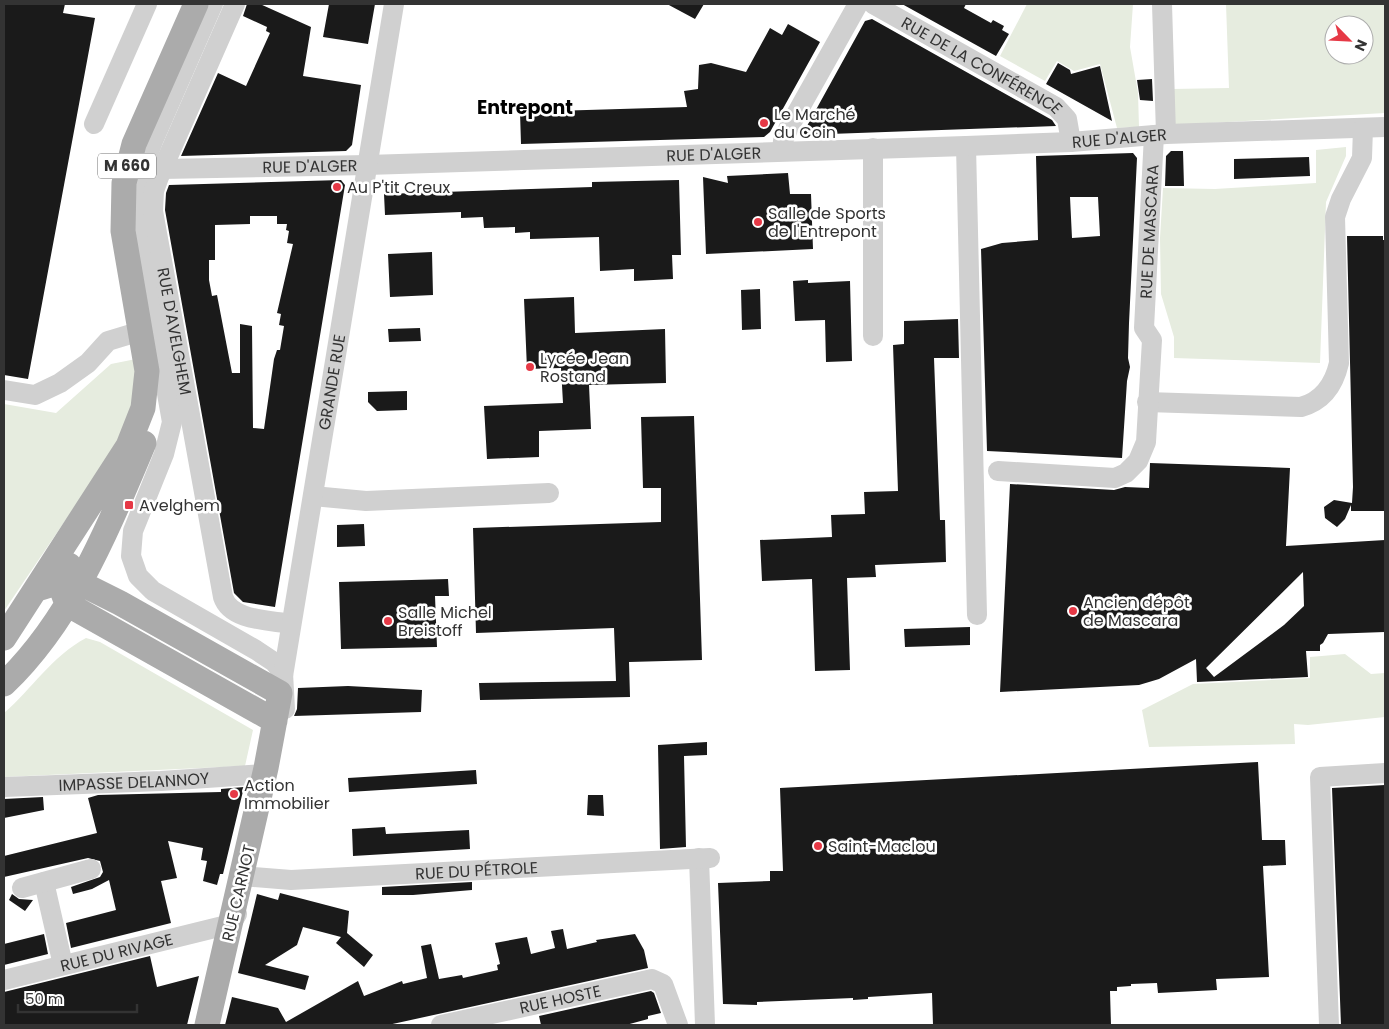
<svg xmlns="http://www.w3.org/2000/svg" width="1389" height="1029" viewBox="0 0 1389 1029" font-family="Poppins,sans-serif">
	<rect width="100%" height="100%" fill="#fff"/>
	<path fill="#e6ecdf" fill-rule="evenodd" d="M1027,4h106l-3,43 8,46 1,34 -22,1 -17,-64 -26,7 -17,-10 -12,20 -45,-25z
		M1226,4h159v109l-212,12 -1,-36 57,-1zM1334,25h30v30h-30z
		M1346,147v9l-20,46 -6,161 -146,-5v-21l-13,-43 -1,-56 3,-50 52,1 101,-6v-33z
		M136,359l-2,39 -15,43 -115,170v-207l52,9 55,-49z
		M86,638l14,4 153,88 -8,36 -241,11v-64c28,-24 48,-57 82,-75z
		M1345,654l26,20 14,-1v44l-77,8 -14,-1 1,20 -146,3 -7,-37 51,-26 117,-6v-21z"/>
	<path fill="#1a1a1a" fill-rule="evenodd" d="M4,4h61l-2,9 32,5 -67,361 -24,-4z
		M247,4h13l51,23 -8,49 58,9 -9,60 -6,6 -165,5 37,-83 28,13 24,-53 -4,-2 1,-4 -24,-11z
		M329,4h46l-7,40 -45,-7z
		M667,4h37l-9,15z
		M902,4h64l-2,4 27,15 2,-3 11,6 -2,4 7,4 -13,22z
		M872,19l180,101 4,6 -254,9 63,-114z
		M788,24l32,18 -50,90 -6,5 -243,7 -1,-32 167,-5 -3,-16 14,-2 1,-24 12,-2 35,9 24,-44 12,7z
		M1058,63l12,7 1,4 29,-8 12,55 -66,-37z
		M1152,79l1,22 -13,-1 -3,-20z
		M1171,151h12l1,35h-19l1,-30z
		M1133,153l4,5 -8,165 -1,35 2,9 -3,14 -5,77 -135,-7 -6,-202 21,-6 36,-3 -2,-84zM1070,197h28l2,39 -28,2z
		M1309,157l1,19 -76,3v-20z
		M788,173l2,21h21l2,55 -107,5 -3,-77 25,6 -1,-7z
		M341,180l4,5 -70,422 -32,-5 -9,-9 -69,-383 1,-17 3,-8zM250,216h27v8h10l-1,6 3,1 -2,12 6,1 -16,69 4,1 -2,11 5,1 -4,24h-3l-3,9 -10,70 -11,-1 -1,-102 -12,-2v49h-8l-15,-78 -5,1 -3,-16v-20h6v-35l35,-1z
		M679,180l2,75h-9l1,24 -39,2v-12l-34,2 -1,-34 -69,2v-7l-15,1v-6l-31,1 -1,-11 -22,1v-6l-76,3 -1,-21 208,-7v-5z
		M1347,236h36v4h2v271h-34v-6l-6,14 -8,8 -12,-9 -1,-11 10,-7 18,3 1,-16z
		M432,252l1,43 -43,2 -2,-43z
		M808,280v3l42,-2 2,80 -26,1 -1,-42 -30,1 -2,-40z
		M760,289l1,40 -19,1 -1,-40z
		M574,297l1,36 90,-4 1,54 -77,2 2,44 -52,2v26l-52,2 -3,-53 79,-3 -2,-35 -34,1 -3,-70z
		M958,319l1,39h-25l6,162h5l1,42 -71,3 1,12 -29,1 3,92 -35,1 -3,-92 -50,2 -2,-41 72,-3 -1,-22 34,-1 -1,-22 34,-1 -5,-146 11,-1v-23z
		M420,328l1,13 -32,1 -1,-13z
		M407,391v19l-30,1 -9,-9v-10z
		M694,416l8,244 -73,2 1,35 -150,3 -1,-17 137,-2 -2,-53 -138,5 -3,-105 188,-6v-34h-18l-2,-71z
		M1150,463l140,5 -4,78 99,-6v92l-57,2 -5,9 -3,2v6h-14l2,26 -111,5 -1,-23 -37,20 -20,6 -139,7 10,-208 104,6 11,-3 24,1zM1303,572l1,34 -20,19 -70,52 -8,-9z
		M364,524l1,22 -28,1v-22z
		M448,579l1,17h-14l2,51 -96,2 -2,-67z
		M970,627v18l-65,2 -1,-18z
		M348,686l74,4 -1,22 -127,4 3,-7 1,-21z
		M707,742v13l-23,1 2,91 -26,2 -2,-104z
		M1258,762l4,78h23l1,25 -23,1 6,111 -53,2 1,11 -59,3 -1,-10 -26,1v2l-14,1v4h-7l1,34h-178l-1,-32 -64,4v2l-15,1v-2l-96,4v3l-34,-1 -5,-121 52,-2v-10h13l-3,-83z
		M476,770l1,14 -128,8 -1,-14z
		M1385,785v240h-44l-9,-237z
		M244,787l-21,87h-3l-3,11 -14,-4 4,-20 -6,-1 2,-12 -35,-7 9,37 -16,3 10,42 -100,25 -5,-25 50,-13 -7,-30 -17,9 -19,5 -2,-7 29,-10 3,-5 -3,-11 -12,-3 -84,19v-21l93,-23 -9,-35 10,-3 123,-3v-3z
		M588,795h15l1,21 -17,-1z
		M43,797l1,13 -40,8v-19z
		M385,827l1,7 83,-4 1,19 -117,7 -1,-27z
		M472,882v8l-59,5h-31v-8z
		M280,893l69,18 -2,22 26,22 -9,12 -28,-24 5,-6 -38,-10 -6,18 -32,20 44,11 -4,14 -67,-17 19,-79 21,6z
		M12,894l7,5 14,1 -8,11 -16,-11z
		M563,929l4,20 30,-7 -1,-2 39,-6 9,16 4,18 -260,57h-163l7,-28 46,11 8,14 72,-41 6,15 38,-15 1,3 24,-6 -6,-32 10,-2 8,35 23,-4 1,3 35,-8 -1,-5 3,-1 -5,-21 32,-6 4,17 24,-6 -4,-17z
		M44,934l4,20 -44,11v-21z
		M150,956l7,31 42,-11 -12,49h-183v-33z
		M651,991l3,2 7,20 -13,3v3l-22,6h-85l-2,-9z"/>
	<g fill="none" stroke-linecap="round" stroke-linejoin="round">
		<g stroke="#d0d0d0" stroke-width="20">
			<path d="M213,4l-60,137 -12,32 -4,38 4,36 31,175 -8,32 -31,77 -2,25 7,20 15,15 103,59 18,12 9,11 2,36"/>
			<path id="s1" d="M235,4l-76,173 -5,14 -1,20 70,386c8,24 47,23 68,27"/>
			<path id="s2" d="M873,4l183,103 11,12 4,23"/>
			<path d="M1162,4l4,130"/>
			<path d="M94,124l53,-120"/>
			<path d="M966,146l11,469"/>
			<path d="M782,151l1,-10 6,-14 69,-123"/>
			<path id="s3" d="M162,169l205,-4 599,-19 105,-4 95,-8 219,-7"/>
			<path d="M873,336v-188"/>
			<path d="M4,390l31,5 25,-12 28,-20 20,-22 33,-10"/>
			<path d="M1147,402l154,5c22,-6 33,-22 38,-44l-4,-146 6,-18 21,-41 1,-30"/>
			<path id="s4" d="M998,471l117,7 11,-5 12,-12 8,-19 6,-102 -8,-12 10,-193"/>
			<path d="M313,496l53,5 183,-8"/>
			<path id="s5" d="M282,682l112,-678"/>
			<path id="s6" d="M4,787l157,-6 104,-7"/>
			<path d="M699,858l6,167"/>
			<path id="s7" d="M242,876l49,4 419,-22"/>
			<path d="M44,882l19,83"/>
			<path d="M22,888l69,-19"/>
			<path id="s8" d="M4,980l227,-56 6,-10"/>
			<path id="s9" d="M441,1025l211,-46 11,5 15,41"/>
			<path d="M1329,1025l-9,-248 65,-4"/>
		</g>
		<path stroke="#ababab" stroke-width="25" d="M69,565l-7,25 5,14 208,117
			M37,589l26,-8 17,2 40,20 160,90 -14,75 -59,257
			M4,638l124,-192 15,-38 4,-37 -24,-140 1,-48 10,-39 62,-140
			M4,684c68,-65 104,-156 140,-241"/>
	</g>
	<g fill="#e63946" stroke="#fff" stroke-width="2">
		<circle cx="764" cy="123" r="5"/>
		<circle cx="337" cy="187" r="5"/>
		<circle cx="758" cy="222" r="5"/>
		<circle cx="530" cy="367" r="5"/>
		<rect x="124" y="500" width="10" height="10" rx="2.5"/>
		<circle cx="1073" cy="611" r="5"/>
		<circle cx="388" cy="621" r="5"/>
		<circle cx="234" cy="794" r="5"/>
		<circle cx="818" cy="846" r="5"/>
	</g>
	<g text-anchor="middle" stroke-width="5" stroke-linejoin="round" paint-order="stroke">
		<rect fill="#fff" stroke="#707070" stroke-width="1" x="98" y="153.5" width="58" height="25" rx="4"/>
		<g font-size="15" font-weight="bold" fill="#333">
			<text x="127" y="171">M 660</text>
		</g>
		<g font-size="16" fill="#333" stroke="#fff">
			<text dy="6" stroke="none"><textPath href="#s2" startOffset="125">RUE DE LA CONFÉRENCE</textPath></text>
			<text dy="6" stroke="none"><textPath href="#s3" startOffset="958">RUE D'ALGER</textPath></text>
			<text dy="6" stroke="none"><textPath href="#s3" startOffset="552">RUE D'ALGER</textPath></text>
			<text dy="6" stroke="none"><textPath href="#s3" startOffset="148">RUE D'ALGER</textPath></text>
			<text dy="6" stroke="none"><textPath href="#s4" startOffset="380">RUE DE MASCARA</textPath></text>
			<text dy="6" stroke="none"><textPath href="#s1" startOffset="346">RUE D'AVELGHEM</textPath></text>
			<text dy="6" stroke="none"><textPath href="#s5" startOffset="304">GRANDE RUE</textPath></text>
			<text dy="6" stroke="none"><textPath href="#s6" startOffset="130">IMPASSE DELANNOY</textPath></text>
			<text dy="6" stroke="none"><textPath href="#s7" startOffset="235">RUE DU PÉTROLE</textPath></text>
			<text transform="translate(238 893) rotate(-77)" y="6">RUE CARNOT</text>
			<text dy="6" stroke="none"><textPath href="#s8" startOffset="116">RUE DU RIVAGE</textPath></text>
			<text dy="6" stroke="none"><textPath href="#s9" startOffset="122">RUE HOSTE</textPath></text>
		</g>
		<g font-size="16" fill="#333" stroke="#fff" text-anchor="start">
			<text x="774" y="120">Le Marché<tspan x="774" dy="18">du Coin</tspan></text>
			<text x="347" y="193">Au P'tit Creux</text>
			<text x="768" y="219">Salle de Sports<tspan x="768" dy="18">de l'Entrepont</tspan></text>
			<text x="540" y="364">Lycée Jean<tspan x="540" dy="18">Rostand</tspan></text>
			<text x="139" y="511">Avelghem</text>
			<text x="1083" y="608">Ancien dépôt<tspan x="1083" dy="18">de Mascara</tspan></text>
			<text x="398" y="618">Salle Michel<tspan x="398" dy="18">Breistoff</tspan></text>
			<text x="244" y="791">Action<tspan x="244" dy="18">Immobilier</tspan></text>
			<text x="828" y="852">Saint-Maclou</text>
		</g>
		<g font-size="19" font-weight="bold" fill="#000" stroke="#fff">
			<text x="525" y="114">Entrepont</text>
		</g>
	</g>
	<rect width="1389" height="1029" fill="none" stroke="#333333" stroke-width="10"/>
	<g transform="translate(1349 40) rotate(114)"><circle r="24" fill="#ffffff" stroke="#adadad"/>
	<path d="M0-4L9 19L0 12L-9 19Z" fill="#e63946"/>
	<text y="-8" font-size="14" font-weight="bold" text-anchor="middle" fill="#333333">N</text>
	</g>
	<path d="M18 1004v8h119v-8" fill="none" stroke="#333333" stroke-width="2.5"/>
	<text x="25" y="1004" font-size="15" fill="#333333" stroke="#ffffff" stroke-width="4" paint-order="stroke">50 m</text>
</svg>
